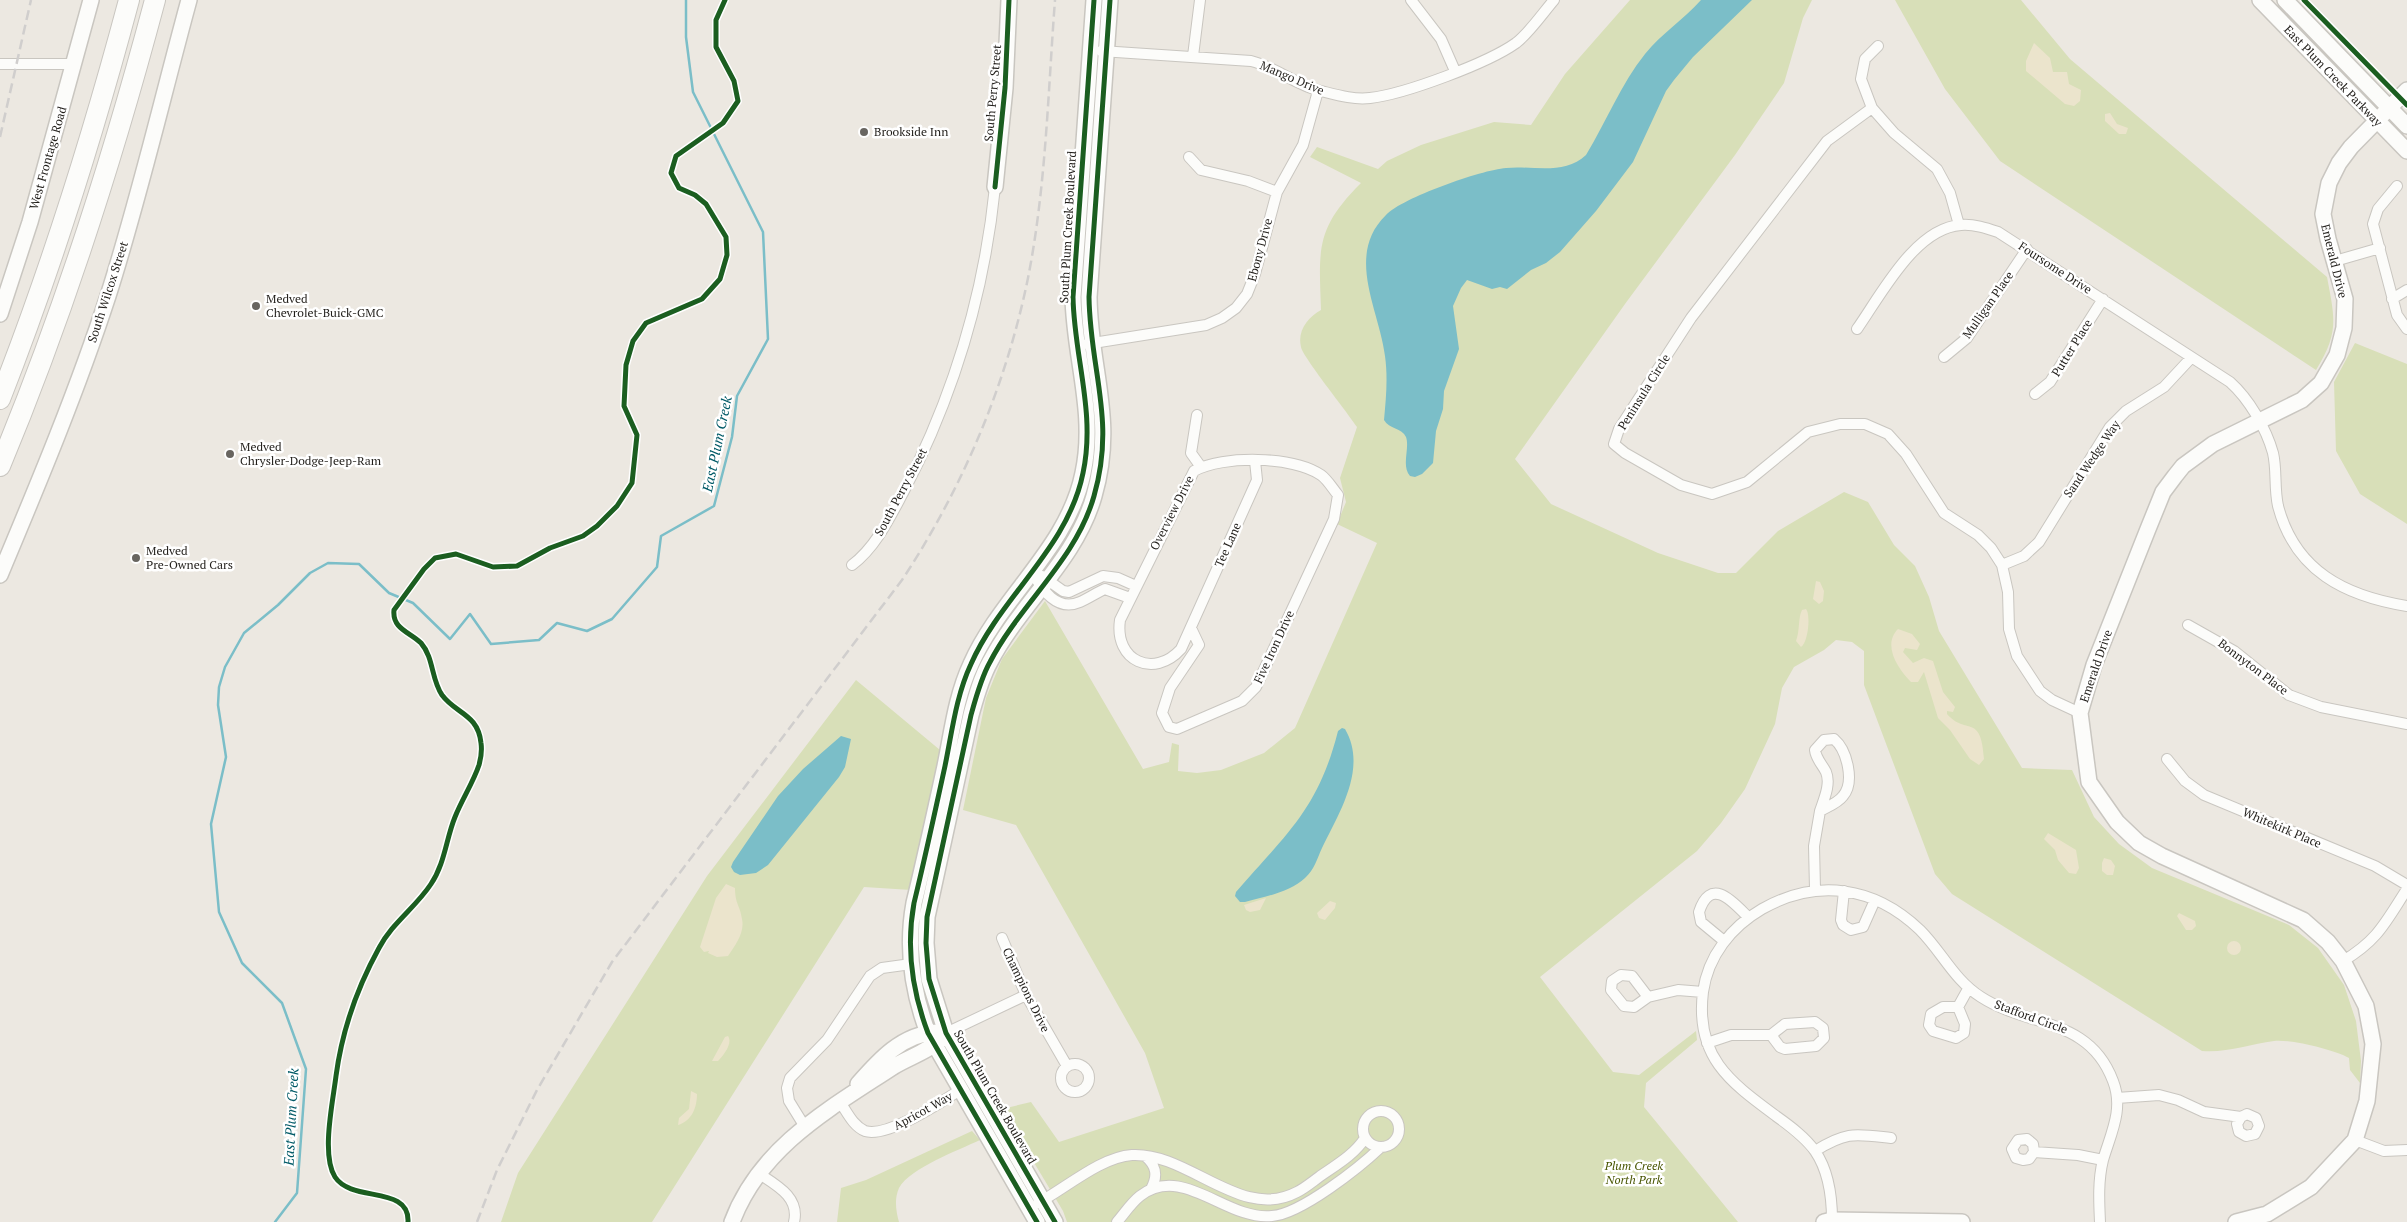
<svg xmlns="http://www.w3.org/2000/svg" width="2407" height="1222" viewBox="0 0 2407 1222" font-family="'PT Serif',serif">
	<rect width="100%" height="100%" fill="#ece8e1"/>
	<path fill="#d8dfb8" d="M1630,0h182l-9,18 -19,65 -49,72 -110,149 -110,155 36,45 107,49 60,20h18l42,-42 66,-39 24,10 26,43 21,21 14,31 10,34 83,137 50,2 22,47 25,27 33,24 137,57 29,23 26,37 12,36 5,40 -1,22 -10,-13 -1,-12c-15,-8 -57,-19 -75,-17 -24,3 -47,12 -72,10l-250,-157 -17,-20 -71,-189v-34l-12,-9 -16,-2 -12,10 -30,17 -12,21 -7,36 -30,65 -24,34 -24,28 -157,126 73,95 26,3 57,-44 1,9 -51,43 -2,24 94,115h-671l-4,-11 -61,-102 29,-7 28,40 105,-34 -19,-55 -129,-228 -53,-15 23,-112 16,-39 43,-58 98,168 26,-7 3,-19 7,2 -1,26 19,2 24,-3 43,-17 31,-25 82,-185 -40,-19 9,-22 -6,-24 17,-51c-9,-14 -55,-71 -56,-80 -4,-16 7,-30 20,-37 -2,-61 -6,-81 40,-127l-51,-26 7,-10 61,22 9,-8 34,-16 73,-23 37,3 34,-51z
		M1895,0h126l49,59 257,218c8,42 12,56 -11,93l-316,-209 -55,-72z
		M2355,343l52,21v160l-47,-30 -24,-43 -2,-69z
		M856,680l84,70 -29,140 -47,-3 -212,335h-151l17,-49 189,-297z
		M972,1131l8,9c-21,10 -70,28 -81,48 -5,11 -3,23 0,34h-62l4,-34 25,-8z"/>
	<path fill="#ebe4cc" d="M2034,43l16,15 3,14h14l2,12 12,6 -1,11 -6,5 -9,-2 -39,-33v-10z
		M2110,113l7,11 11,4 -2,6h-7l-14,-13v-7z
		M1816,581l4,1 4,9 -1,10 -4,3 -6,-5z
		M1806,609c5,6 2,34 -5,38l-5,-6c4,-10 2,-24 6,-31z
		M1898,629l14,5 8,10 -3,6 -12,-2 -2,4 10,11 11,-5 9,3 10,31 12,15 -2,5 -6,-1v3c19,22 34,-2 37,45l-5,6 -9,-6 -20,-29 -12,-12 -14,-46 -6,10h-7c-13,-13 -29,-37 -13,-53z
		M2048,833l28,17 3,18 -3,6 -7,-1 -11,-13 -3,-10 -11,-11z
		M2104,858l7,2 4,6 -2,9h-6l-5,-4v-8z
		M726,884l9,4c0,16 5,17 7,31 3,14 -7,26 -14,37l-11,1 -9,-4 1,-2 -5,1 -4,-5 16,-49z
		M1266,898l-6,12 -10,2 -4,-2 -2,-5z
		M1330,901l6,2 -1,5 -10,12 -6,-2 -2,-5z
		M2179,913l16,8 1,5 -4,4h-6l-9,-14z
		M2227 948a7 7 0 1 1 14 0a7 7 0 1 1-14 0Z
		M728,1036c5,7 -4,19 -10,25h-6l13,-24z
		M691,1091l6,3c0,13 -5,27 -19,31l1,-7 10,-9z"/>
	<path fill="#7bbec8" d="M1701,0h51l-59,57 -19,23 -8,11 -33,71 -37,49 -36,41 -14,11 -15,7 -24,19 -7,-2 -8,2 -25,-9 -6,8 -8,18 6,43 -15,42 -1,18 -7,22 -3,32 -11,11 -7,3 -5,-1c-9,-10 0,-28 -4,-39 -4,-9 -17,-8 -22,-17 2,-22 4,-42 1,-64 -6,-47 -40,-101 1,-141 16,-17 95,-45 120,-47 26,-3 58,8 80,-13 20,-33 35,-71 59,-101 16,-20 39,-35 56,-54z
		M1342,728l3,1c23,39 -6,84 -23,119 -5,11 -8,22 -17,30 -15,14 -41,19 -60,24h-5l-5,-6 1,-4c50,-58 82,-82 102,-161z
		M841,736l10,3 -6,28 -6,10 -71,88 -12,8 -16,2 -6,-3 -3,-5 2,-5 45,-66 25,-27z"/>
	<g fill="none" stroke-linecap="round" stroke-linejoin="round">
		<path stroke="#7bbec8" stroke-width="2.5" d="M275,1222l22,-29 9,-124 -24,-66 -40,-40 -23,-51 -8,-88 15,-67 -8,-52 1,-18 6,-20 19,-34 34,-28 32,-32 18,-10 31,1 30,29 24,10 37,36 20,-25 21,30 48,-4 18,-17 30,8 25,-12 45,-52 4,-31 53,-30 18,-69 5,-41 31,-57 -5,-107 -70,-140 -7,-55v-37"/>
		<g stroke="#c9c6c0" stroke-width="12">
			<path id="street" d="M1411,0l30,39 14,32
				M1878,46l-13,13 -4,20 11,29 22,25 43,36 13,24 9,32
				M1101,51l150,10c25,6 46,25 70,30 16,4 33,9 49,7 35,-4 118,-35 146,-55 14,-11 26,-29 38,-43
				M1193,56l7,-56
				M0,64h74
				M1872,108l-45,33 -136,177 -72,111 -5,15 11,9 56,32 31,9 35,-12 61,-50 32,-8h25l23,10 18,20 38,59 34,22 13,13 11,17 6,27 1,37 8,27 23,35 12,9 28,13
				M1189,157l12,13 47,11 29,11
				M2397,186l-19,23 -5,15 24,91 10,14
				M2335,261l45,-13
				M2392,299l15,-9
				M1857,329c24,-34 58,-101 104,-104 13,-1 25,3 37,7l232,150c19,17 36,46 43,71 4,17 1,35 5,53 17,65 67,90 129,100
				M1087,344l119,-19 16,-7 14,-10 11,-14 8,-20 22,-82 26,-47 15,-54
				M1944,357l23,-19 60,-89
				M2035,394l15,-12 53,-83
				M1197,415l-6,38 10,14
				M852,565c24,-18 38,-48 52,-74 50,-96 80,-196 91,-304
				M2002,565l22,-9 15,-14 71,-115 16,-16 38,-24 27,-29
				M1032,572c10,18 25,40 48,30 9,-4 16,-9 25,-13l25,9
				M1042,576l21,15 6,1 34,-16 15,2 18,8
				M2188,625l46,26 55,44 32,12 86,17
				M1191,628l8,17 -29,43 -8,25 7,14 8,2 65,-28 14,-14 78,-168 4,-24c-5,-6 -11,-16 -17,-20 -28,-19 -98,-20 -127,-4l-74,149c-6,41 34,59 61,29l76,-169 -2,-19
				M2167,759l18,22 19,14 171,71 32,19
				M1815,889l-1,-43 6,-35c7,-4 18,-8 23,-15 12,-14 4,-46 -9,-57l-10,1 -9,10c1,9 7,14 11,22 5,12 -2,27 -6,39
				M1844,891l-3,29 2,5 8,5 12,-3 12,-27
				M1002,938l24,57 41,71
				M1724,941l-23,-19 -2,-10c12,-37 35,-9 49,5
				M2343,961c35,-21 42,-38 64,-72
				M1648,997l-14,10 -10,-1 -13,-16 1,-9 9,-6 11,1 16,21 30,-7 25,2
				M1958,1007l7,17 -1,9 -8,5 -23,-7 -4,-6 2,-11 12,-7h15l10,-18
				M946,1033l80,-38
				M1707,1043l24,-8h40l9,12 5,2 31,-3 8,-8 -1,-10 -8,-6 -30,2 -14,11
				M1061 1078a14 14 0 1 1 28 0a14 14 0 1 1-28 0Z
				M2117,1098l42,-3 19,5 26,12 37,5 -4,7 2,8 7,4 9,-2 4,-8 -3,-8 -9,-4 -6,3
				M840,1102c7,10 13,24 25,29 22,7 75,-28 95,-41
				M1363 1129a18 18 0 1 1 36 0a18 18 0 1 1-36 0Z
				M805,1127l-16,-26 -2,-13 3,-10 37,-38 43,-64 12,-8 29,-4
				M2355,1140l29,11 23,-1
				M1815,1151c32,-20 40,-17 76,-13
				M2034,1152l-5,7 -6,1 -7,-2 -4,-9 6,-9 9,-1 6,5 1,8 44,3 25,5
				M1145,1156c12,10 13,20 6,33
				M758,1173c18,12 42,24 36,49
				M1038,1203c28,-15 63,-46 94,-48 57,-3 109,67 165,37 8,-4 15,-10 22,-15 17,-12 35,-22 46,-39
				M1832,1220c0,-22 -4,-50 -17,-69 -10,-14 -25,-25 -39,-35 -46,-34 -81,-59 -73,-124 5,-36 28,-65 59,-83 55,-31 112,-23 158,21 22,22 34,50 61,67 48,31 108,20 132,84 11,28 -2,52 -10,79 -5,20 -4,41 -3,62
				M1117,1222c7,-8 14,-19 23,-26 43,-33 86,25 132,20 29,-2 88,-49 109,-69"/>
		</g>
		<g stroke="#c9c6c0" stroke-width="18">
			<path id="secondary" d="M2260,0l147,151
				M2285,0l122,126
				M995,187l10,-99 4,-88
				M0,314l30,-92 61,-222
				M0,575c39,-93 77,-184 108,-279 31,-97 54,-197 81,-296
				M858,1084c21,-24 44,-50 79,-52
				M732,1222c28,-75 97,-113 161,-155 16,-10 35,-15 49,-29
				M1037,1222l-109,-189c-16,-42 -22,-86 -14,-130 11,-45 21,-91 31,-137 7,-34 11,-70 26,-102 30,-68 97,-116 112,-191 13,-60 -9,-116 -10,-176l21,-297
				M1055,1222l-109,-189 -17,-54 -3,-36 1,-26 44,-202c5,-18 10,-37 19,-53 30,-58 86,-102 104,-166 22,-76 -4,-125 -5,-199l21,-297
				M1824,1222l8,-2 130,2
				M2236,1222l31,-8 44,-27 44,-47 12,-39 6,-57 -7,-38 -23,-45 -15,-19 -25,-22 -141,-64 -23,-13 -22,-21 -28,-40 -9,-69 14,-48 54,-136 15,-37 12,-16 8,-10 30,-22 89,-44 19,-17 16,-28 7,-27 1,-29 -17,-60 -5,-25 6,-31 10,-20 12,-16 56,-57"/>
		</g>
		<g stroke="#c9c6c0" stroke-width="22">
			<path id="highway" d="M0,399c51,-130 93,-264 129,-399
				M0,466c63,-151 113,-308 155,-466"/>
		</g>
		<use href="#street" stroke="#fcfcfa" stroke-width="10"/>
		<use href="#secondary" stroke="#fcfcfa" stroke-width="15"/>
		<use href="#highway" stroke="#fcfcfa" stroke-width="20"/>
		<path stroke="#d0cecd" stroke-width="2.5" stroke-dasharray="10 5" stroke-linecap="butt" d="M0,137l31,-137
			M477,1222l20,-52 40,-80 75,-128 290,-382c60,-91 104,-194 126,-302 18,-91 20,-186 27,-278"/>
		<g stroke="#fff" stroke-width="8">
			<path id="cycleway" d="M2304,0l103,105
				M995,187l10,-99 4,-88
				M408,1222c2,-37 -56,-19 -73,-45 -14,-22 -2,-76 1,-101 6,-45 21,-88 43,-128 13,-25 37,-41 52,-64 14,-21 15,-45 24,-67 7,-18 18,-34 24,-52 2,-7 3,-15 2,-22 -3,-29 -25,-29 -39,-48 -11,-16 -8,-37 -21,-52 -11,-11 -29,-14 -27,-33l30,-41 11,-11 21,-4 37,13 24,-1 33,-18 33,-12 14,-10 20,-20 15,-23 5,-48 -13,-29 2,-41 7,-24 13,-18 56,-24 18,-20 7,-24 -1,-18 -20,-33 -11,-9 -16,-7 -8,-15 5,-17 47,-33 15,-22 -4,-20 -18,-34v-27l9,-20
				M1037,1222l-109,-189c-16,-42 -22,-86 -14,-130 11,-45 21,-91 31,-137 7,-34 11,-70 26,-102 30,-68 97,-116 112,-191 13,-60 -9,-116 -10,-176l21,-297
				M1055,1222l-109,-189 -17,-54 -3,-36 1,-26 44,-202c5,-18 10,-37 19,-53 30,-58 86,-102 104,-166 22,-76 -4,-125 -5,-199l21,-297"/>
		</g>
		<use href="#cycleway" stroke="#1b5e20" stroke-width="5"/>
	</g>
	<g fill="#686560" stroke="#fff" stroke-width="2">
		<circle cx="864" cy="132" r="5"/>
		<circle cx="256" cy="306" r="5"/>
		<circle cx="230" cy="454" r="5"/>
		<circle cx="136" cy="558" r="5"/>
	</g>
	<g text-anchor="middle" stroke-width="5" stroke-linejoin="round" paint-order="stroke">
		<g font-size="12" fill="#211e1a" stroke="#fff">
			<text transform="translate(2333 76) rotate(46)" y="4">East Plum Creek Parkway</text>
			<text transform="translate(1292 78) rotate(23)" y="4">Mango Drive</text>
			<text transform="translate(993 93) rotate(-85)" y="4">South Perry Street</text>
			<text transform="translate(48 158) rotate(-74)" y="4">West Frontage Road</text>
			<text transform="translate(1068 227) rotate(-87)" y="4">South Plum Creek Boulevard</text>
			<text transform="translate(1260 250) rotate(-75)" y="4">Ebony Drive</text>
			<text transform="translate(2334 261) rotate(76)" y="4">Emerald Drive</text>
			<text transform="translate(2055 268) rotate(33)" y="4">Foursome Drive</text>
			<text transform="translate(108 292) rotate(-72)" y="4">South Wilcox Street</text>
			<text transform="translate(1988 305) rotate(-55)" y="4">Mulligan Place</text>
			<text transform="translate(2072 348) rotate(-58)" y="4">Putter Place</text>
			<text transform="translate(1644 392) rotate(-58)" y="4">Peninsula Circle</text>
			<text transform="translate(2092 459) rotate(-56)" y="4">Sand Wedge Way</text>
			<text transform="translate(901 492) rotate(-62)" y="4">South Perry Street</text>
			<text transform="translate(1172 513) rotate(-63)" y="4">Overview Drive</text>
			<text transform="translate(1228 545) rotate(-66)" y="4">Tee Lane</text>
			<text transform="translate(1274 647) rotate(-65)" y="4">Five Iron Drive</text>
			<text transform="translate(2096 666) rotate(-71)" y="4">Emerald Drive</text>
			<text transform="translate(2253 667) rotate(37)" y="4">Bonnyton Place</text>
			<text transform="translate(2282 828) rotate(23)" y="4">Whitekirk Place</text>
			<text transform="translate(1026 990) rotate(64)" y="4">Champions Drive</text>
			<text transform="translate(2031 1017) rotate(20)" y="4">Stafford Circle</text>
			<text transform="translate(995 1097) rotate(60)" y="4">South Plum Creek Boulevard</text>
			<text transform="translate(923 1111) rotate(-29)" y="4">Apricot Way</text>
		</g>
		<g font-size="12" fill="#211e1a" stroke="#fff" text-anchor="start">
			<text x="874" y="136">Brookside Inn</text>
			<text x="266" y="303">Medved<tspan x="266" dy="14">Chevrolet-Buick-GMC</tspan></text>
			<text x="240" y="451">Medved<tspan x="240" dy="14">Chrysler-Dodge-Jeep-Ram</tspan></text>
			<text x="146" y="555">Medved<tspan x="146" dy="14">Pre-Owned Cars</tspan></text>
		</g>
		<g font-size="12" font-style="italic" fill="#4a5704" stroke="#fff">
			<text x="1634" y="1170">Plum Creek<tspan x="1634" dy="14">North Park</tspan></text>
		</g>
		<g font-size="14" font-style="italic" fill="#005a67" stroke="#fff">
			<text transform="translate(717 444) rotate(-78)" y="5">East Plum Creek</text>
			<text transform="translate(291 1117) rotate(-87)" y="5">East Plum Creek</text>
		</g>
	</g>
</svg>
